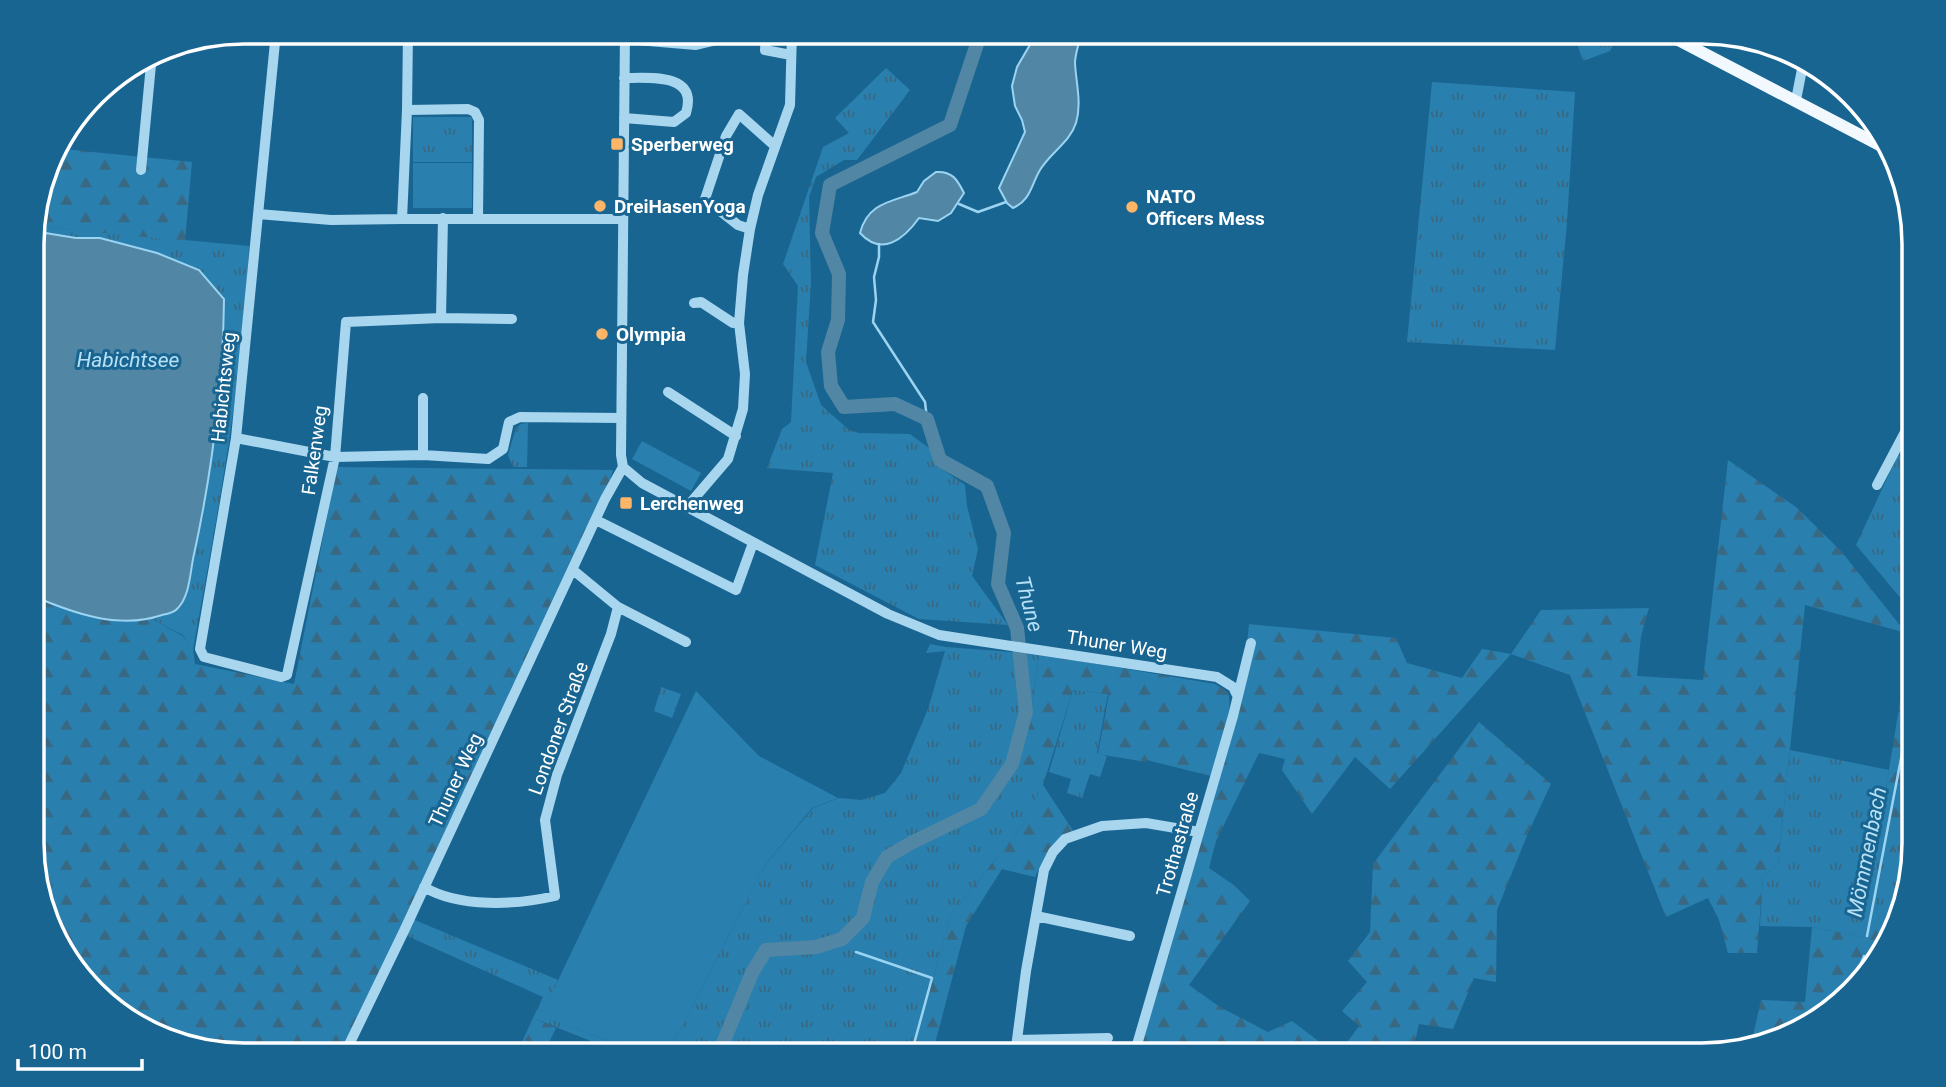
<svg xmlns="http://www.w3.org/2000/svg" width="1946" height="1087" viewBox="0 0 1946 1087" font-family="Roboto,sans-serif">
	<defs>
		<pattern id="grass-tufts" width="24" height="20" patternUnits="userSpaceOnUse" patternTransform="scale(1.75)"><rect width="24" height="20" fill="#297fae"/><path d="M3 7l-1-3M5 7V3M7 7l1-3M15 17l-1-3M17 17v-4M19 17l1-3" fill="none" stroke="#396882"/></pattern>
		<pattern id="forest-firs" width="22" height="20" patternUnits="userSpaceOnUse" patternTransform="scale(1.75)"><rect width="22" height="20" fill="#297fae"/><path d="M5 1l3.5 6h-7zM16 11l3.5 6h-7z" fill="#396882"/></pattern>
	</defs>
	<rect width="100%" height="100%" fill="#196592"/>
	<path fill="url(#grass-tufts)" d="M1573,32h46l-9,19 -27,10z
		M886,68l24,22 -53,70h-13l-28,17 -7,20 2,85 -5,80 15,43 28,25 10,3 51,1 19,14 10,19 26,18 2,21 11,43 -6,27 36,49 -89,-6 -104,-54 18,-92 -66,-5 15,-39 9,-7 7,-136 -15,-22 40,-117 26,-14 -14,-15z
		M1432,82l143,10 -8,131 -12,127 -148,-8z
		M413,117h59v45h-59z
		M34,226l215,20c-6,137 -32,270 -56,404l-10,-15 -31,-16c8,-3 20,-5 25,-10 12,-12 13,-34 16,-50 19,-86 30,-172 31,-260l-124,-61h-24l-43,-7z
		M528,423l-1,44h-14l-5,-12 8,-27 5,-4z
		M1898,455l16,7v152l-58,-69z
		M930,644l16,3 93,7 -9,71 -12,40 25,20 -22,43 -70,87 -40,140h-244l98,-190 48,-57 26,-10 22,2 24,-7 16,-20 27,-64 17,-58 -19,2z
		M661,687l20,7 -9,24 -18,-7z
		M1073,690l35,4 -11,59 10,3 -7,21 -10,-3 -8,24 -15,-5 4,-14 -22,-7z
		M1914,738v119l-26,85 -4,-5 -8,-30 -12,30 -52,-10 -52,-1 3,-49 15,-13 12,-114 99,20 -15,90h16z
		M410,918l148,62 -16,36 104,39h-20l-93,-37 10,-21 -140,-63z"/>
	<path fill="url(#forest-firs)" d="M54,148l138,14 -7,79 -150,-15 -2,3v-13z
		M1728,460l68,47 45,44 65,82 -101,-28 -27,259 -15,13 -6,76h-29l-9,-33 -11,-22 -42,19 -96,-242 -59,-21 -121,135 -35,-32 -43,57 -30,-44 3,-11 -26,-6 -43,88 -7,27 26,18 15,15 -61,84 31,22 48,25 24,-11 45,34h-199l103,-351 8,-80 147,14 11,25 55,15 20,-29 29,5 30,-44 108,-2 -8,28 -4,40 66,4z
		M337,467l276,3 -11,36 -258,549h-101l-105,-28 -71,-66 -34,-90v-275l37,15 52,11 30,-3 31,17 10,13 2,15 99,20z
		M1908,653l6,5v80l-23,122 -17,1z
		M1039,654l176,30c5,3 10,5 13,10 7,14 -13,66 -17,82l-64,-16 -1,2 -48,-8 11,-60 -36,-4 -30,95 31,47 -25,17 -14,28 -33,-8 -36,57 -34,129h-21l40,-140 70,-87 21,-42 -24,-21 12,-40z
		M1479,722l72,62 -23,49 -31,77 -1,72 -22,-4 -21,51 -34,-5 -7,31h-74l21,-29 -17,-15 25,-29 -19,-21 22,-29 3,-68z
		M1876,906l8,31 4,5 -2,7 -77,78 -58,18 10,-45 44,2 7,-75 52,10z
		M533,1018l23,10 -13,27h-27z"/>
	<path fill="#297fae" d="M413,163h59v45h-59z
		M642,441l59,32 -10,18 -59,-32z
		M696,691l63,65 79,42 -26,10 -47,57 -98,190h-20l-106,-39z"/>
	<path fill="#5187a5" stroke="#9bd4f2" stroke-width="2" d="M1035,32h46c-1,10 -6,21 -6,31 1,20 7,40 1,60 -6,19 -26,30 -36,47 -9,15 -9,30 -27,38l-6,-5 -8,-15 26,-56 -3,-12 -7,-14 -3,-20 5,-19 14,-24z
		M936,172c16,-1 21,7 28,21l-13,20 -13,8 -19,-3c-15,21 -37,39 -59,15 8,-31 32,-31 57,-41l7,-11z
		M33,231l43,7h24l57,15 42,17 25,29c-1,88 -12,174 -31,260 -3,16 -4,39 -16,50 -4,4 -10,5 -15,6 -43,15 -89,-2 -129,-19z"/>
	<g fill="none" stroke-linecap="round" stroke-linejoin="round">
		<path stroke="#9bd4f2" stroke-width="2.5" d="M959,204l19,8 28,-10
			M879,244v13l-5,20 2,23 -3,22 52,80 2,17
			M1867,936l47,-245
			M856,952l76,26 -21,77
			M1854,981l10,-25"/>
		<path stroke="#5187a5" stroke-width="14" d="M718,1055l34,-82 14,-23 50,-3 26,-8 21,-21 9,-36 15,-25 24,-14 70,-34 31,-45 14,-52 -9,-84 -19,-44 6,-51 -17,-47 -47,-26 -13,-41 -32,-15 -51,3 -13,-21 -3,-34 10,-32 1,-46 -17,-41 8,-48 120,-60 31,-93"/>
		<path stroke="#a8d6ef" stroke-width="10" d="M276,32l-40,406 -36,211 4,8 77,20 6,-2 48,-218 11,-135 95,-4 2,-100
			M408,32l-1,78 -5,109h221
			M625,32l-4,423 2,12 19,16 246,131 51,21 278,42 16,10 4,8
			M766,32l-1,18 26,5
			M861,32h8
			M625,39l71,6 21,-5
			M470,40l78,-3
			M1796,100l8,-41
			M407,110l61,-1 7,3 4,8 -1,98
			M624,118l50,4 12,-9c12,-40 -35,-35 -62,-35
			M141,170l11,-116
			M258,214l73,6 71,-1
			M750,229l-12,-4 -33,-26 21,-63 13,-22 36,32
			M694,303l7,-1 32,21h6
			M441,318l71,1
			M668,392l68,44
			M423,398v57
			M236,438l99,19 88,-2 65,4 15,-10 6,-27 11,-5 101,1
			M1877,485l37,-70
			M686,508l42,-49 15,-50 2,-35 -6,-51 4,-48 7,-46 8,-34 32,-90 2,-73
			M596,520l140,70 17,-47
			M573,570l45,37 68,35
			M424,887c35,21 92,18 131,9l-10,-76 12,-45 54,-141 7,-27
			M1036,916l94,20
			M1017,1040l91,-2
			M344,1055l60,-124 201,-432 18,-32
			M1015,1055l11,-84 18,-101 9,-18 12,-13 37,-13 44,-3 53,9
			M1134,1055l99,-339 18,-73"/>
		<path stroke="#f1f9ff" stroke-width="12" d="M1663,32l224,117"/>
	</g>
	<g fill="#ffb567" stroke="#196592" stroke-width="2.5">
		<rect x="610" y="137" width="14" height="14" rx="3.5"/>
		<circle cx="600" cy="206" r="7"/>
		<circle cx="1132" cy="207" r="7"/>
		<circle cx="602" cy="334" r="7"/>
		<rect x="619" y="496" width="14" height="14" rx="3.5"/>
	</g>
	<g text-anchor="middle" stroke-width="6" stroke-linejoin="round" paint-order="stroke">
		<g font-size="19" font-weight="bold" fill="#fff" stroke="#196592" text-anchor="start">
			<text x="631" y="151">Sperberweg</text>
			<text x="1146" y="203">NATO<tspan x="1146" dy="22">Officers Mess</tspan></text>
			<text x="614" y="213">DreiHasenYoga</text>
			<text x="616" y="341">Olympia</text>
			<text x="640" y="510">Lerchenweg</text>
		</g>
		<g font-size="19" fill="#fff" stroke="#196592">
			<text transform="translate(223 387) rotate(-84)" y="7">Habichtsweg</text>
			<text transform="translate(314 450) rotate(-82)" y="7">Falkenweg</text>
			<text transform="translate(1117 644) rotate(9)" y="7">Thuner Weg</text>
			<text transform="translate(558 728) rotate(-70)" y="7">Londoner Straße</text>
			<text transform="translate(455 780) rotate(-65)" y="7">Thuner Weg</text>
			<text transform="translate(1177 844) rotate(-74)" y="7">Trothastraße</text>
		</g>
		<g font-size="21" font-style="italic" fill="#b8e1f6" stroke="#196592">
			<text x="128" y="367">Habichtsee</text>
			<text transform="translate(1029 604) rotate(75)" y="7">Thune</text>
			<text transform="translate(1867 852) rotate(-79)" y="7">Mömmenbach</text>
		</g>
	</g>
	<path d="M0 0H1946V1087H0ZM244 44H1702A200 200 0 0 1 1902 244V843A200 200 0 0 1 1702 1043H244A200 200 0 0 1 44 843V244A200 200 0 0 1 244 44Z" fill="#196592" fill-rule="evenodd"/>
	<path fill="none" stroke="#fff" stroke-width="3.5" d="M244 44H1702A200 200 0 0 1 1902 244V843A200 200 0 0 1 1702 1043H244A200 200 0 0 1 44 843V244A200 200 0 0 1 244 44Z"/>
	<path d="M18 1059v10h124v-10" fill="none" stroke="#ffffff" stroke-width="3.5"/>
	<text x="28" y="1059" font-size="21" fill="#ffffff" stroke="#196592" stroke-width="5" paint-order="stroke">100 m</text>
</svg>
